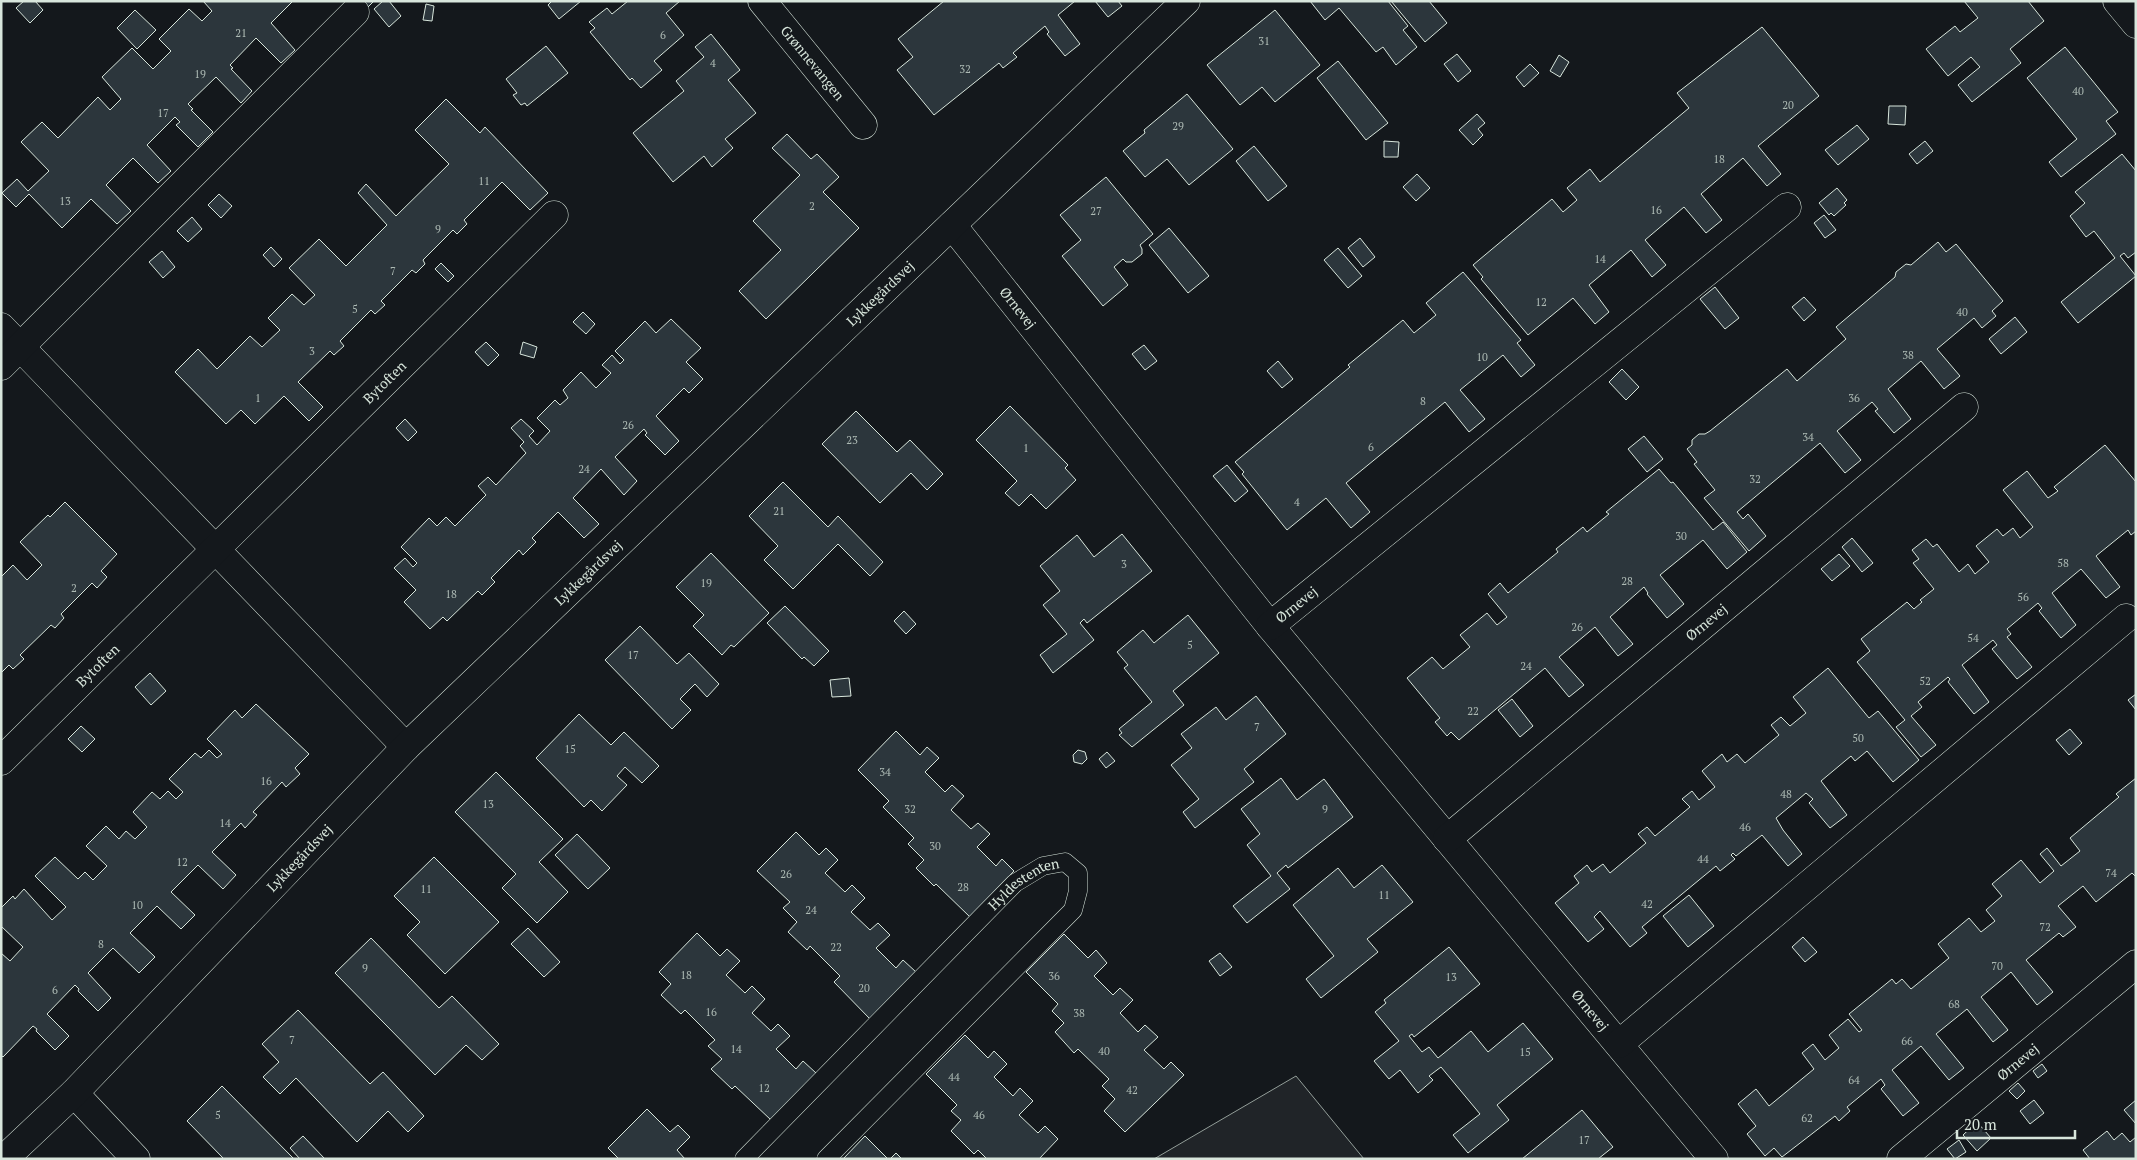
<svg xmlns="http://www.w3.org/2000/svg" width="2137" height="1160" viewBox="0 0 2137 1160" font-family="'PT Serif',serif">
	<rect width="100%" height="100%" fill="#14181c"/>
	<path fill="#202428" stroke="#939e99" d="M1296,1076l68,83h-210z"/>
	<path fill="#2c363c" stroke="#d8e6dc" d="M24,1h11l8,9 -13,13 -14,-15z
		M203,1h90l-22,22 24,27 -14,13 -25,-25 -26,27 3,3 -2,1 21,22 -11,12 -25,-26 -28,27 5,5 -2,1 22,22 -15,15 -22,-22 4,-3 -5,-5 -28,28 24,26 -13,12 -25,-25 -27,27 25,26 -14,13 -26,-25 -29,29 -33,-34 -13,13 -14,-14 15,-14 11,12 21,-20 -28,-29 21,-20 16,16 40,-41 12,13 11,-11 -19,-22 30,-29 21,21 18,-18 -12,-12 30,-30 13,12 10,-10z
		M362,1h12l-6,6z
		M383,1h6l12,15 -12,11 -15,-18z
		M552,1h29l-22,18 -11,-14z
		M628,1h52l-14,12 18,22 -30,26 8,9 -21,18 -9,-10 -2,2 -40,-48 5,-4 -6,-6 18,-14 5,6z
		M944,1h131l-17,14 22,29 -15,12 -18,-22 2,-2 -4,-6 -32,27 4,4 -14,11 -4,-5 -65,52 -37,-45 16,-13 -15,-18z
		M1095,1h23l4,5 -14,11z
		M1310,1h78l20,25 -5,4 14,17 -21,18 -13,-18 -7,5 -37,-44 -14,12z
		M1391,1h38l18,22 -22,19z
		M1964,1h64l16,20 -34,28 11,14 -49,39 -14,-17 22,-18 -9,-10 -23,19 -22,-27 29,-23 5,6 18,-14z
		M426,4l8,2 -2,15 -9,-1z
		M135,10l21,20 -19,19 -20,-21z
		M1275,10l45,55 -45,37 -13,-15 -22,18 -33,-40z
		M1762,27l57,69 -61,50 23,28 -14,12 -24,-28 -42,36 21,26 -16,13 -22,-26 -39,33 21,25 -14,12 -21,-27 -42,35 20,27 -14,12 -22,-26 -45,37 -47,-56 2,-2 -10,-12 79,-66 11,13 14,-12 -10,-12 23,-19 10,13 89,-74 -12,-15z
		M711,34l29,36 -12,10 28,33 -31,26 8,9 -21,19 -8,-11 -31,26 -40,-49 51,-42 -8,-10 28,-24 -9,-10z
		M546,46l22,27 -41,33 -2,-3 -4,2 -8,-10 4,-2 -11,-14z
		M2065,47l53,65 -12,9 10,13 -55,43 -12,-15 28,-23 -50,-61z
		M1457,54l14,17 -13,11 -14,-18z
		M1559,55l10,7 -9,15 -10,-6z
		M1338,61l50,62 -22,17 -49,-62z
		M1530,64l9,9 -15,14 -8,-10z
		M1187,94l46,55 -44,36 -22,-26 -22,18 -22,-26 22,-18 -1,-3z
		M446,99l34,34 5,-6 63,66 -18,17 -28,-28 -38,38 3,4 -10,10 -4,-4 -30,30 2,4 -9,9 -4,-3 -31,31 4,4 -10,9 -4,-4 -31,31 4,5 -10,9 -4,-4 -32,31 25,25 -14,14 -25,-25 -29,28 -14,-14 -15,14 -51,-52 23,-23 19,20 33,-33 12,11 18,-17 -12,-12 24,-24 12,11 11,-10 -26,-27 30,-29 27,27 41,-41 -29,-32 8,-9 30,32 53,-52 -34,-34z
		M1889,106h17l-1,19 -17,-1z
		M1477,114l8,9 -7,6 5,6 -10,10 -14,-15z
		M1857,125l12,14 -31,26 -13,-15z
		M787,134l24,25 6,-5 22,23 -16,15 36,36 -93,91 -27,-28 42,-41 -28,-29 47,-46 -28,-27z
		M1384,141l15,1 -1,15h-14z
		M1925,141l8,10 -16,13 -8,-10z
		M1254,146l33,40 -19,15 -32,-40z
		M2122,154l14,17v81l-8,6 -4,-5 -4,3 16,20 -58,47 -17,-21 54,-44 -21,-27 -8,6 -16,-21 15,-13 -10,-11z
		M1417,174l13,14 -14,13 -13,-14z
		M1106,177l47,57 -13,11 2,4v5l-10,8h-6l-3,-3 -9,8 14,18 -25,21 -41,-50 19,-16 -21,-25z
		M1837,188l10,12 -3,3 2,2 -12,11 -3,-3 -2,2 -10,-12z
		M219,194l13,12 -11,12 -13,-13z
		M1824,215l12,15 -11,8 -11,-15z
		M192,217l10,12 -14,13 -11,-11z
		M1169,228l40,48 -21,17 -39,-48z
		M1360,238l15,19 -12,10 -15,-19z
		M1938,242l8,10 10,-8 47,57 -11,10 4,5 -14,12 -8,-10 -37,31 23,27 -16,13 -23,-28 -33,28 23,30 -17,14 -19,-22 3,-2 -6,-7 -35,29 24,29 -16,13 -25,-30 -83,69 6,7 5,-5 18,22 -17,15 -45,-53 11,-8 -21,-26 3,-2 -10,-13 5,-4v-5l7,-6h6l5,-3 77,-62 10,12 49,-42 -10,-12 59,-50 1,-5 10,-8 5,1z
		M271,247l11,12 -8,8 -11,-12z
		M1338,248l24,28 -14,12 -24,-28z
		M162,251l13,16 -12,11 -14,-16z
		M441,263l13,13 -6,6 -13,-13z
		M1463,272l58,68 -4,3 18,22 -14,12 -18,-22 -43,35 25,29 -16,13 -24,-30 -99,81 24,29 -19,16 -25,-30 -39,32 -45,-56 2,-2 -9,-10 115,-95 -2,-2 55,-45 11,13 22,-18 -10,-12z
		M1715,287l24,31 -14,11 -25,-30z
		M1804,297l12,13 -12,11 -12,-14z
		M583,312l12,12 -9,10 -13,-12z
		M2015,317l12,15 -26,22 -12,-15z
		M671,319l30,29 -15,14 17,17 -14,14 -5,-5 -28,28 23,25 -14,14 -20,-20 2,-2 -3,-4 -29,28 22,24 -13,14 -23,-26 -28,29 26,26 -15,14 -26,-26 -26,26 4,4 -13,13 -4,-5 -28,28 4,4 -13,13 -4,-4 -31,30 -4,-4 -13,12 -26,-27 12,-12 -22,-22 11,-10 8,9 4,-4 -16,-16 28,-29 8,8 9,-9 9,9 31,-31 -8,-9 10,-9 8,8 30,-32 -6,-7 4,-4 -13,-14 10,-9 13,12 -5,5 8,9 13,-14 -13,-13 18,-18 5,5 8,-7 -5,-8 18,-18 15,16 15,-15 -9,-8 10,-10 8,9 4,-4 -9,-9 30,-30 11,12z
		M486,342l13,13 -11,11 -13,-14z
		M523,342l14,5 -3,11 -14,-4z
		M1144,345l13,16 -12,9 -13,-16z
		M1278,361l15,18 -11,9 -15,-17z
		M1622,369l17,18 -13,13 -17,-18z
		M1010,406l58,59 -3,3 11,12 -30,29 -15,-15 -12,12 -14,-13 12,-12 -41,-41z
		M856,411l41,41 13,-12 33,34 -16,16 -16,-17 -31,30 -58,-59z
		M405,419l12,13 -9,9 -12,-13z
		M1644,436l19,23 -16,13 -19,-23z
		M2105,445l31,37v49l-5,4 -3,-5 -32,26 24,31 -14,11 -25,-29 -29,24 24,32 -15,13 -22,-27 3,-3 -4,-5 -31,26 4,5 -4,3 25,30 -15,12 -25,-30 5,-4 -4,-5 -31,25 27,37 -15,12 -26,-32 2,-3 -2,-2 -30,25 4,5 -11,9 25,29 -15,12 -25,-30 9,-7 -48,-58 13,-11 -9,-12 46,-37 7,7 8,-7 -2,-2 14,-11 -21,-26 6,-4 -7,-9 14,-11 7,8 4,-3 22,28 9,-8 7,10 14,-12 -13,-16 21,-17 6,7 10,-8 7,10 13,-11 -30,-37 24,-19 21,27 10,-7 -4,-4z
		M1227,465l21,26 -13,11 -22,-26z
		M1659,469l12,14 2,-1 40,48 10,-8 24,30 -20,17 -24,-29 -43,35 24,29 -17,14 -20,-24 1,-1 -4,-6 -34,30 23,27 -15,12 -23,-29 -36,30 25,28 -15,12 -24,-29 -86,72 -8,-8 -4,4 -12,-14 5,-4 -33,-40 25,-21 11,12 27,-22 -10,-12 27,-22 10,12 10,-8 -19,-23 12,-11 8,10 50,-41 -2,-3 27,-22 4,5 22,-18 -3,-2z
		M783,482l45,45 10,-11 45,46 -13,14 -32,-32 -45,45 -29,-29 14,-14 -29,-30z
		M65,502l52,52 -16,17 6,6 -10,11 -5,-5 -31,31 3,4 -9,10 -4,-3 -31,30 4,4 -11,10 -4,-4 -8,8v-96l12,-12 14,15 15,-15 -22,-23 28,-27 2,2z
		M1122,534l30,37 -65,52 -3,-4 -4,4 14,17 -41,33 -13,-18 27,-21 -24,-29 17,-14 -20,-25 37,-31 17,22z
		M1852,538l21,25 -11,9 -20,-25z
		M711,553l58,60 -35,34 -3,-2 -9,10 -29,-29 11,-11 -28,-28z
		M1839,554l11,12 -18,15 -11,-12z
		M785,606l44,45 -15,15 -10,-9 -2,2 -35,-36z
		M904,611l12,13 -10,10 -12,-13z
		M1188,615l31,38 -46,38 11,14 -52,42 -13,-12 3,-2 -3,-4 33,-27 -28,-34 4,-3 -11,-13 26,-22 11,13z
		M640,626l37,38 12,-11 30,31 -12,13 -12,-13 -15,15 11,11 -19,19 -67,-69z
		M1828,668l41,50 9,-7 41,49 -26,22 -26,-31 -12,10 -4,-5 -30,25 26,34 -17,13 -21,-25 4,-4 -7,-6 -30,25 7,12 19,24 -14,12 -26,-31 -26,21 -3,-3 -2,2 4,4 -15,12 -4,-5 -74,61 5,6 -17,14 -30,-36 -6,6 10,12 -16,13 -33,-39 24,-20 -5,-7 13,-11 5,7 11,-8 7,9 36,-30 -8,-9 9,-7 8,9 35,-29 -8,-8 10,-8 7,9 16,-13 -13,-16 20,-17 5,8 10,-8 8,9 34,-28 -8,-10 10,-8 9,9 16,-13 -13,-16z
		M150,673l16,18 -15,14 -16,-18z
		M849,678l2,18 -19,1 -2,-17z
		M2136,694v16l-8,-10z
		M1256,696l30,38 -42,35 10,13 -59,46 -12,-16 16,-13 -28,-34 21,-17 -11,-14 35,-27 10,13z
		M1512,699l21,27 -13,11 -22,-27z
		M256,704l53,50 -14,14 5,6 -14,13 -4,-5 -29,30 4,3 -12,13 -4,-5 -29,29 24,23 -13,14 -25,-24 -27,27 24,23 -14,14 -24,-23 -27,27 25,24 -16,16 -26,-25 -25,25 23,25 -13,13 -20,-20 1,-2 -4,-4 -28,29 22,22 -14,14 -19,-19 1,-2 -4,-3 -30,31 -2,-2v-102l9,8 13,-14 -22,-21v-18l12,-12 2,3 9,-10 28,31 14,-13 -31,-31 20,-19 23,22 7,-7 8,8 14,-14 -21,-20 20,-20 13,13 7,-8 9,8 12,-12 -14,-15 19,-20 8,7 8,-8 8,8 7,-7 -14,-13 26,-26 6,5 8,-8 8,8 5,-4 -15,-15 28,-29 7,8z
		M579,714l32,31 13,-13 35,34 -17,17 -17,-16 -8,9 10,9 -25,26 -11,-11 -7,7 -48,-49z
		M81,726l14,13 -13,13 -14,-13z
		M2070,729l12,14 -13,12 -13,-15z
		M896,731l24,24 7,-8 12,11 -14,14 20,20 7,-7 12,11 -13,14 20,19 7,-6 12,11 -13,13 19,19 6,-7 12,12 -44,46 -34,-33 -2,2 -18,-18 8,-8 -16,-16 6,-6 -31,-31 6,-6 -31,-31z
		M1078,750l7,2 2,7 -5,5 -8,-2 -1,-7z
		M1107,752l8,9 -9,7 -7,-9z
		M496,772l67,67 -24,23 29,30 -31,31 -35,-35 14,-14 -61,-62z
		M1281,778l16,22 27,-21 29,38 -65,51 -2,-3 -9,8 13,16 -43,34 -14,-17 38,-30 -24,-31 13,-11 -19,-25z
		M2136,778v99l-4,-4 -36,29 -13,-16 -25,20 18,21 -13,10 -4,-4 -33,27 27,32 -16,13 -26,-33 -30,25 27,33 -15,12 -26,-33 -31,25 28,34 -15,12 -28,-34 -29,24 27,33 -16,13 -22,-27 4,-4 -4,-6 -34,28 3,4 -11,10 -4,-5 -53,41 -8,-9 -9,8 -18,-22 9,-8 -18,-22 18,-15 13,17 45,-37 -12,-16 11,-9 12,16 14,-12 -10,-13 19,-16 11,13 3,-2 -13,-16 43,-35 4,5 6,-5 9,10 38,-31 -11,-14 31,-26 12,14 14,-11 -9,-11 16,-14 -10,-12 29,-24 19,23 14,-12 -14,-17 7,-6 14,18 19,-15 -10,-13 49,-41 -3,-3z
		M796,832l23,23 7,-7 12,12 -13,13 20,19 7,-7 13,13 -14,14 19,18 8,-7 12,12 -14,13 20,20 7,-8 13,12 -46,47 -36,-37 6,-6 -30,-30 -3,4 -19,-18 9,-10 -14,-14 7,-6 -33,-31z
		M577,834l33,34 -22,21 -33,-34z
		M434,857l65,65 -54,52 -38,-39 13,-13 -26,-26z
		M1382,865l31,37 -46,37 11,13 -57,46 -15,-19 28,-23 -41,-51 45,-37 16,20z
		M1689,895l25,31 -26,21 -25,-31z
		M528,928l32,34 -16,15 -33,-33z
		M697,933l23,23 7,-7 13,12 -14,14 19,18 7,-7 13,13 -13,14 19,18 7,-7 12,12 -14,13 20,20 7,-8 13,12 -45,47 -36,-34 -3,3 -21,-20 11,-10 -14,-13 7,-6 -30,-30 -4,4 -20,-19 10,-11 -12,-12z
		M1064,934l24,24 8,-8 11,13 -13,13 19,19 7,-7 13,12 -13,13 18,19 7,-7 13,12 -14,13 20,19 7,-7 13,13 -59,57 -21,-21 11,-12 -13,-13 7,-7 -31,-30 -4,4 -19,-21 9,-9 -12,-12 6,-7 -32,-32z
		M1803,937l14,15 -12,10 -13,-15z
		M371,938l68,70 13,-12 47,48 -17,16 -16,-15 -31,30 -100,-102z
		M1449,947l31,37 -66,53 -2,-3 -3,2 13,16 7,-5 9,11 33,-27 17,21 35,-29 30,36 -56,46 12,15 -41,33 -15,-18 27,-21 -39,-47 -12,9 4,4 -15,13 -18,-23 -11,9 -15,-18 25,-20 -24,-29 11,-9 -2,-3z
		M1220,953l12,14 -12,9 -11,-15z
		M298,1010l72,74 13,-12 41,44 -16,16 -20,-21 -31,31 -61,-64 -16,16 -17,-17 16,-15 -17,-18z
		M965,1035l23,23 6,-7 13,13 -13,13 19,19 7,-8 13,13 -14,14 19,18 7,-7 13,13 -19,20h-52l-9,-9 -4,4 -23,-23 10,-11 -10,-9 6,-6 -31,-31z
		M2042,1064l5,7 -9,7 -5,-7z
		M2018,1083l7,8 -8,8 -8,-8z
		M222,1086l72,73h-70l-37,-38z
		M2034,1100l10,13 -14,11 -10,-13z
		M2136,1100v24l-12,-14z
		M647,1109l23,23 8,-7 12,12 -13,13 8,9h-66l-11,-11z
		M1582,1110l31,37 -15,12h-76z
		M1977,1122l14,16 -14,13 -14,-16z
		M2107,1131l7,9 8,-7 8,9 6,-5v22h-46l-7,-9z
		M303,1136l22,23h-25l-10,-11z
		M865,1136l23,23h-45z
		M1959,1140l7,12 -11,7 -8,-10z
		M896,1153l6,6h-12z"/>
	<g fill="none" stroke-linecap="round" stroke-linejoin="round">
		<g stroke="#d8e6dc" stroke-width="19">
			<g id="lane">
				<path id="s1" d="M744,1159l271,-276 28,-17 22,-4 13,11v18l-5,19 -247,249"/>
			</g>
		</g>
		<g stroke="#d8e6dc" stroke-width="29">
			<g id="street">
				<path id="s2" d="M762,1l101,124"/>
				<path d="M2117,1l19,23"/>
				<path id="s3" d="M952,225l318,401 444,533"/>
				<path d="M1,327l405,420"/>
				<path d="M1,366l354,-354"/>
				<path id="s4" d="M1270,626l517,-419"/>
				<path id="s5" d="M1,761l553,-546"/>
				<path id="s6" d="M1447,839l517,-432"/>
				<path d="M1619,1044l507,-426"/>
				<path d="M74,1093l62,66"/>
				<path id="s7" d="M4,1159l70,-66 332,-346 780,-746"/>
				<path id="s8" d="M1901,1159l235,-195"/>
			</g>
		</g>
		<use href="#lane" stroke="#14181c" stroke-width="18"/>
		<use href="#street" stroke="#14181c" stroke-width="28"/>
	</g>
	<g text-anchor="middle" stroke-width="4" stroke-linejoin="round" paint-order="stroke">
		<g font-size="11" fill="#adbab4">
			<text x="241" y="37">21</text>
			<text x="663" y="39">6</text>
			<text x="1264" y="45">31</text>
			<text x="713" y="67">4</text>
			<text x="965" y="73">32</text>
			<text x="200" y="78">19</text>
			<text x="2078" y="95">40</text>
			<text x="1788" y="109">20</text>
			<text x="163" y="117">17</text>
			<text x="1178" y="130">29</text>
			<text x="1719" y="163">18</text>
			<text x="484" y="185">11</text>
			<text x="65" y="205">13</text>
			<text x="812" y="210">2</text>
			<text x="1656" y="214">16</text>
			<text x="1096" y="215">27</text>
			<text x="438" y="233">9</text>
			<text x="1600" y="263">14</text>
			<text x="393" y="275">7</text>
			<text x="1541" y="306">12</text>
			<text x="355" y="313">5</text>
			<text x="1962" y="316">40</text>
			<text x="312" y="355">3</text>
			<text x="1908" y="359">38</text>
			<text x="1482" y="361">10</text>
			<text x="258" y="402">1</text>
			<text x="1854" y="402">36</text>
			<text x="1423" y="405">8</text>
			<text x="628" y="429">26</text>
			<text x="1808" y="441">34</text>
			<text x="852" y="444">23</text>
			<text x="1371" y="451">6</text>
			<text x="1026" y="452">1</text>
			<text x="584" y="473">24</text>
			<text x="1755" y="483">32</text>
			<text x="1297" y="506">4</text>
			<text x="779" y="515">21</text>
			<text x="1681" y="540">30</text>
			<text x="2063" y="567">58</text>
			<text x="1124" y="568">3</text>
			<text x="1627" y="585">28</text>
			<text x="706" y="587">19</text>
			<text x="74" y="592">2</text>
			<text x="451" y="598">18</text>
			<text x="2023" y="601">56</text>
			<text x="1577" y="631">26</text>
			<text x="1973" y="642">54</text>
			<text x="1190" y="649">5</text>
			<text x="633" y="659">17</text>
			<text x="1526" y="670">24</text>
			<text x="1925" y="685">52</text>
			<text x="1473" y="715">22</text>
			<text x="1257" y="731">7</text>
			<text x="1858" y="742">50</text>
			<text x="570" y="753">15</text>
			<text x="885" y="776">34</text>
			<text x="266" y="785">16</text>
			<text x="1786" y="798">48</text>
			<text x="488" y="808">13</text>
			<text x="910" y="813">32</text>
			<text x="1325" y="813">9</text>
			<text x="225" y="827">14</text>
			<text x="1745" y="831">46</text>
			<text x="935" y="850">30</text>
			<text x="1703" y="863">44</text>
			<text x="182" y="866">12</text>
			<text x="2111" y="877">74</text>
			<text x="786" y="878">26</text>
			<text x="963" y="891">28</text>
			<text x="426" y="893">11</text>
			<text x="1384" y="899">11</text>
			<text x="1647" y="908">42</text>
			<text x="137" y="909">10</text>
			<text x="811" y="914">24</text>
			<text x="2045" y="931">72</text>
			<text x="101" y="948">8</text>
			<text x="836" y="951">22</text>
			<text x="1997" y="970">70</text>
			<text x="365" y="972">9</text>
			<text x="686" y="979">18</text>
			<text x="1054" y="980">36</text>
			<text x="1451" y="981">13</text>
			<text x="864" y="992">20</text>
			<text x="55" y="994">6</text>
			<text x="1954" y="1008">68</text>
			<text x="711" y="1016">16</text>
			<text x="1079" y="1017">38</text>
			<text x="292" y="1044">7</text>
			<text x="1907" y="1045">66</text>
			<text x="736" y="1053">14</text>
			<text x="1104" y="1055">40</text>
			<text x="1525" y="1056">15</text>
			<text x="954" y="1081">44</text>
			<text x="1854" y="1084">64</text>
			<text x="764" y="1092">12</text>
			<text x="1132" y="1094">42</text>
			<text x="218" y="1119">5</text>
			<text x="979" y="1119">46</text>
			<text x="1807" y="1122">62</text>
			<text x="1584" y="1144">17</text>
		</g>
		<g font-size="14" fill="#d8e6dc" stroke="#14181c">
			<text dy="5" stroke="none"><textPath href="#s2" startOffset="80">Grønnevangen</textPath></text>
			<text dy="5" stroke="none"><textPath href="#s7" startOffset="1232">Lykkegårdsvej</textPath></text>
			<text dy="5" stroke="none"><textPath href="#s3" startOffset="106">Ørnevej</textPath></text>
			<text dy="5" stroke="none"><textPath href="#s5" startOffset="539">Bytoften</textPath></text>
			<text dy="5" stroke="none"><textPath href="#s7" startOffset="828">Lykkegårdsvej</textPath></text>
			<text dy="5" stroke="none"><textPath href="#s4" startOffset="34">Ørnevej</textPath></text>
			<text dy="5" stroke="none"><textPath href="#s6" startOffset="338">Ørnevej</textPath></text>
			<text dy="5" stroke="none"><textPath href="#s5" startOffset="136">Bytoften</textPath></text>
			<text dy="5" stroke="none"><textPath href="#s7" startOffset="422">Lykkegårdsvej</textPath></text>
			<text dy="5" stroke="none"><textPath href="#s1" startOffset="394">Hyldestenten</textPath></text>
			<text dy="5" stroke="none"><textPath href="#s3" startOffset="1012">Ørnevej</textPath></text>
			<text dy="5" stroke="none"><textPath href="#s8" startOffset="152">Ørnevej</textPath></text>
		</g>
	</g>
	<rect width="2137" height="1160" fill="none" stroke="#d8e6dc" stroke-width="5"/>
	<path d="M1957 1130v8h118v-8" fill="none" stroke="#d8e6dc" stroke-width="2.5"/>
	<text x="1964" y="1130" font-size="15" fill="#d8e6dc" stroke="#14181c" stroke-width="4" paint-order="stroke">20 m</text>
</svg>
